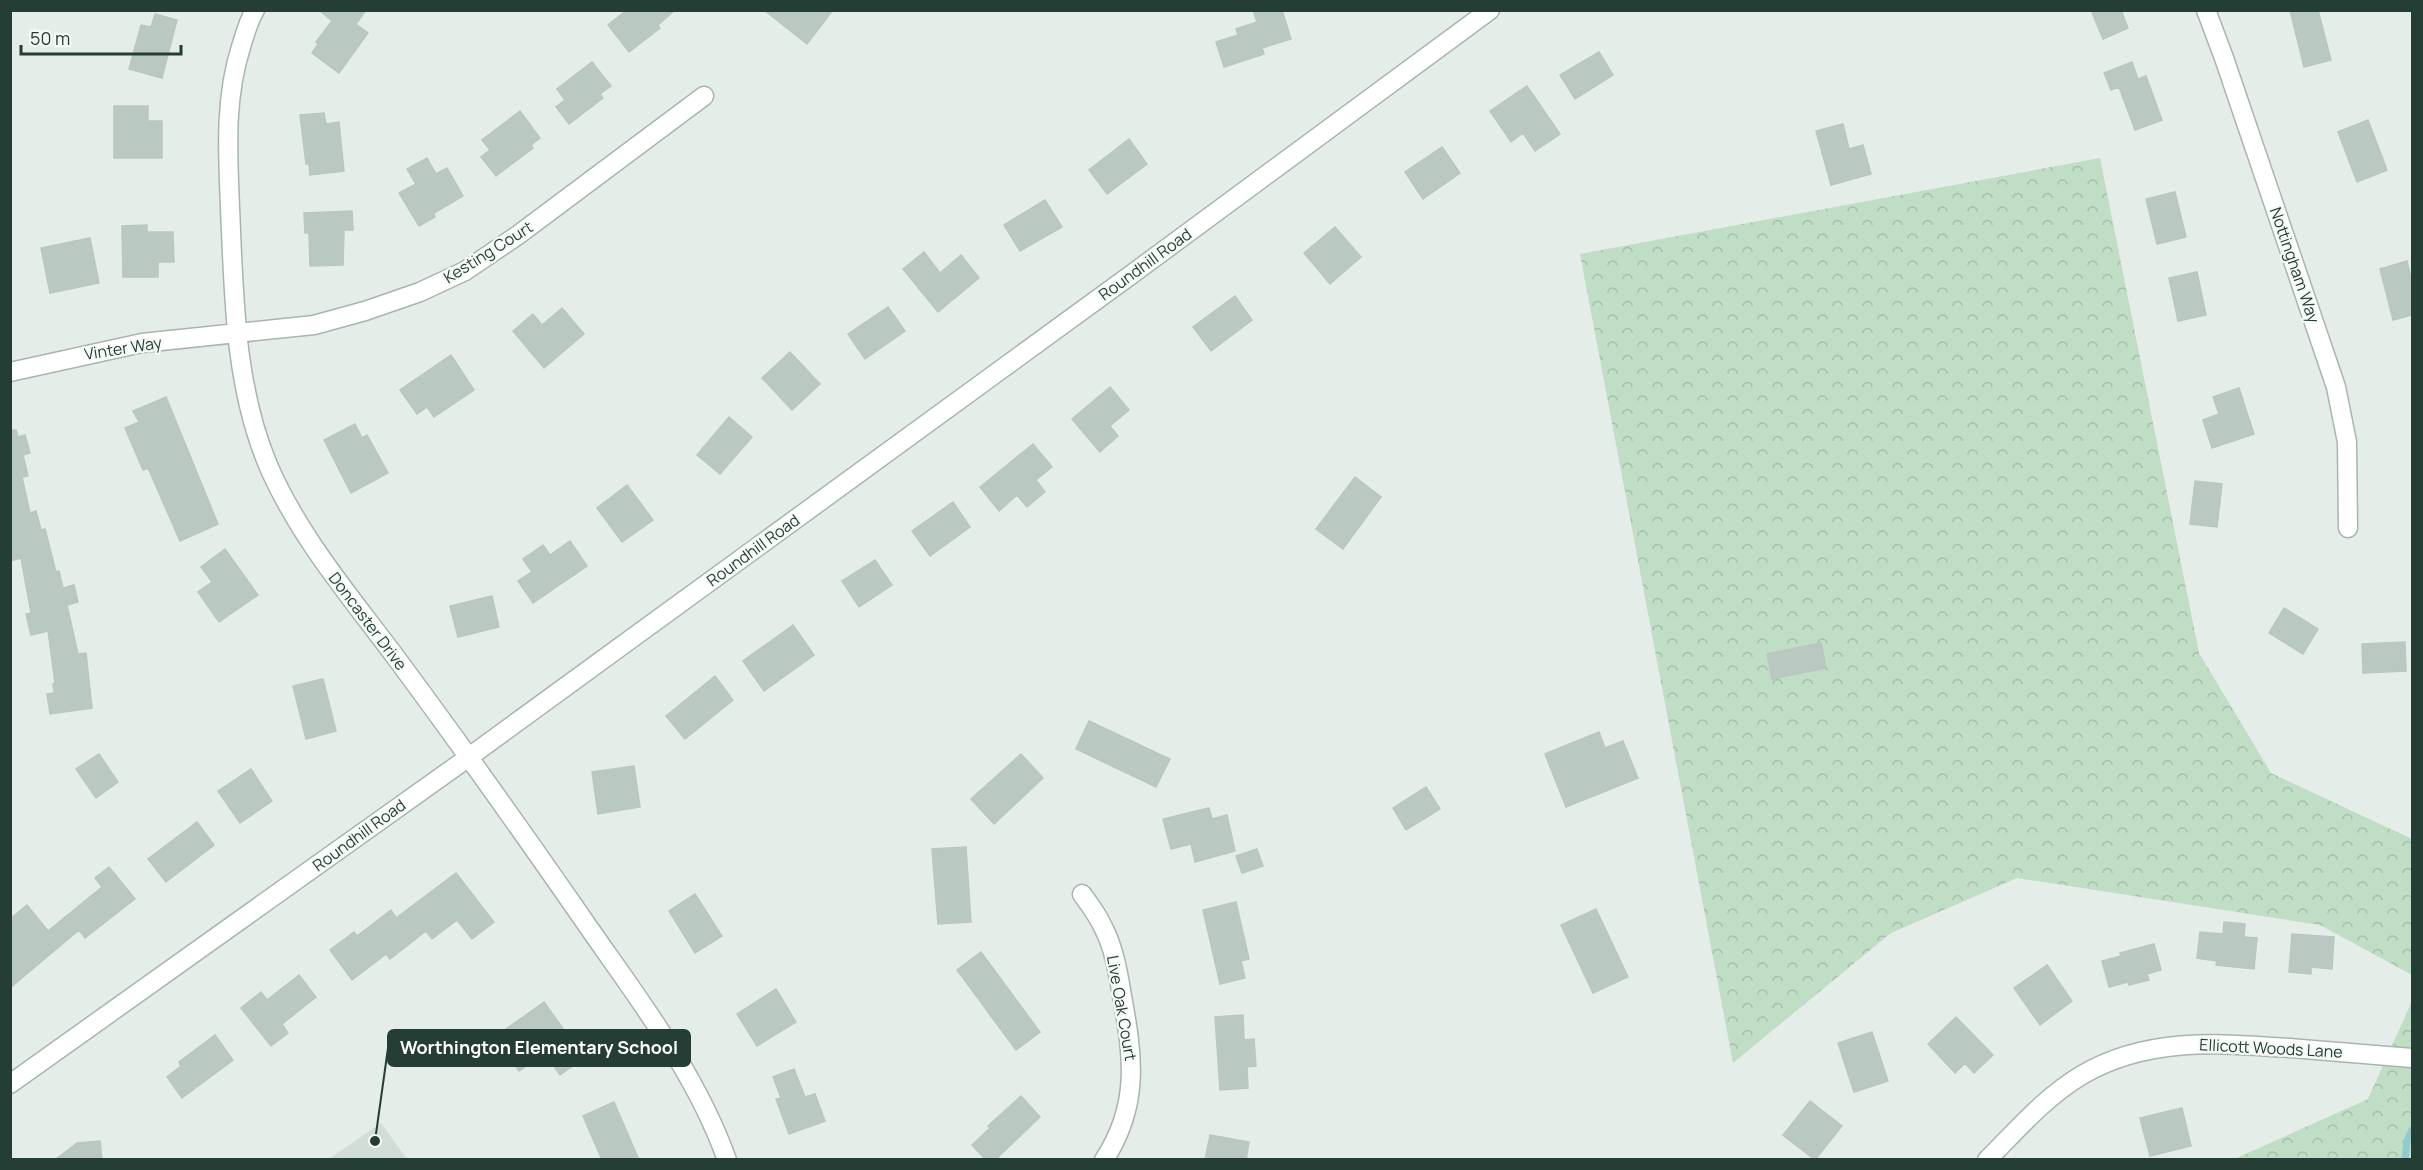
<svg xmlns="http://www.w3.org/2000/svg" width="2423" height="1170" viewBox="0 0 2423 1170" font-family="Manrope,sans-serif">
	<defs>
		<pattern id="forest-crowns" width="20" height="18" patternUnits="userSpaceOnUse" patternTransform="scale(1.5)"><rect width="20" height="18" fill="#c0ddc5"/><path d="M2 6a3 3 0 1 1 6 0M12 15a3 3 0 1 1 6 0" fill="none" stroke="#a5bfaa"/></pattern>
	</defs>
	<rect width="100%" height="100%" fill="#e5ede9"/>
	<path fill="#d3ddd8" d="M381,1123l26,36h-78z"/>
	<path fill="url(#forest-crowns)" d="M2100,158l99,495 72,120 141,66v136l-92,-50 -303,-47 -126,55 -158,130 -153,-809z
		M2412,1001v158l-180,1 136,-61z"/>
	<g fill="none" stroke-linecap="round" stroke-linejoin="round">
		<path stroke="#91cbce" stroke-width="7" d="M2405,1160l2,-19 5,-11"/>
	</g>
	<path fill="#bac8c2" stroke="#b8c7bf" stroke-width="1.5" d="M319,10h47l-10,14 12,9 -29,40 -27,-20 6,-9 -2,-2 16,-21z
		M627,10h48l-17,15 2,3 -31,24 -21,-27z
		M764,10h69l-26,34z
		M1253,10h29l9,29 -29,9 2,6 -40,13 -8,-25 22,-7 -2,-6 21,-7z
		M2091,10h30l7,18 -25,11z
		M2290,10h28l13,50 -27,7z
		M155,14l22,6 -15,58 -33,-9 12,-44 10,2z
		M1599,52l14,23 -38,24 -15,-24z
		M592,62l19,24 -11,8 3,4 -34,26 -13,-17 9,-7 -8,-11z
		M2132,62l6,17 8,-3 16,44 -27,10 -16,-43 -8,3 -7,-17z
		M1527,86l33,48 -25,17 -12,-18 -12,9 -21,-31z
		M114,106h34v15h14v37h-48z
		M520,111l20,27 -9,7 2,3 -37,28 -15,-19 9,-7 -8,-10z
		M324,113l2,11 13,-2 5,49 -34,4 -1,-11h-3l-6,-49z
		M2368,120l19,50 -30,12 -19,-50z
		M1843,124l6,25 14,-4 8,29 -40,11 -15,-54z
		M1129,139l18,25 -40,30 -18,-24z
		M1442,147l18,26 -37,26 -18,-27z
		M427,158l9,16 11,-6 16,28 -29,17 1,4 -16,9 -20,-33 17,-9 -9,-15z
		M2175,192l11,45 -29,7 -11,-45z
		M1045,200l17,27 -42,24 -16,-26z
		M352,211l1,19h-9l-1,35 -33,1 -1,-33h-4l-1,-20z
		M147,225v7h26l1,30h-16v15h-35l-1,-51z
		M1335,227l26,30 -31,27 -26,-31z
		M90,238l9,45 -49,10 -9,-45z
		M924,252l16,21 21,-18 18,23 -41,34 -35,-43z
		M2407,261l5,22v32l-19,5 -13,-51z
		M2197,272l9,43 -28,6 -9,-43z
		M1235,296l17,24 -41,31 -18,-24z
		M888,307l17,24 -40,28 -17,-25z
		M562,308l22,26 -40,34 -31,-37 20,-17 9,11z
		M790,352l30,32 -28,26 -30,-32z
		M451,355l23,35 -40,27 -7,-10 -10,7 -17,-24z
		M1110,387l19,23 -19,16 8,10 -18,16 -28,-33z
		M2239,388l15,46 -42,14 -9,-28 16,-6 -6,-17z
		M166,397l52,127 -38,17 -32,-73 -5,2 -18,-42 14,-6 -6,-11z
		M729,417l23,20 -32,37 -23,-19z
		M355,424l7,14 5,-3 21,38 -37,20 -27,-53z
		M10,430h6l2,7 7,-2 5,18 -7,2 5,21 -6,1 8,36 6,-2 5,19 4,-1 11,43 3,-1 4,17 11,-3 4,17 -11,3 11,49 8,-1 6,55 -42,6 -3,-20 7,-1 -1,-9 2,-1 -7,-52 -17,4 -5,-21 5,-1 -10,-55 -11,3z
		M1033,444l19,23 -16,13 9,12 -18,15 -10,-12 -18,16 -19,-24z
		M1355,477l26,20 -38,52 -27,-20z
		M2195,481l27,3 -5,43 -27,-3z
		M627,485l26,35 -31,22 -25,-34z
		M953,502l17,25 -40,29 -18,-25z
		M570,541l17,25 -54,37 -15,-22 14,-9 -9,-13 20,-14 7,10z
		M225,549l33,46 -39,27 -21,-30 14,-10 -11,-15z
		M875,560l17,25 -33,22 -17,-26z
		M492,596l7,31 -41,10 -8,-31z
		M2284,608l34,21 -15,25 -34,-21z
		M793,625l21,30 -50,36 -21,-30z
		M2405,642l1,29 -43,2 -1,-29z
		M1821,643l5,25 -54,11 -5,-25z
		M715,676l18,24 -48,39 -19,-23z
		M323,679l13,52 -30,8 -13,-53z
		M1089,721l81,38 -14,28 -80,-38z
		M1599,732l6,16 18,-7 15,37 -72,29 -21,-53z
		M99,754l19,28 -22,16 -20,-29z
		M1021,754l22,24 -49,46 -23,-25z
		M634,766l6,41 -42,7 -6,-42z
		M251,769l21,32 -32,22 -22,-32z
		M1426,787l14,22 -34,21 -13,-22z
		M1209,808l3,11 15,-4 8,36 -40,11 -4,-18 -20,5 -8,-30z
		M197,822l17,23 -48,37 -18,-23z
		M966,847l5,75 -33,2 -6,-75z
		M1257,849l6,17 -21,7 -6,-17z
		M109,867l26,32 -50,39 -6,-8 -69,58v-69l17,-14 21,26 54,-44 -7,-9z
		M456,873l38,49 -22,17 -15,-19 -25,19 -6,-8 -36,28 -4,-5 -34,26 -22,-30 24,-18 3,4 34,-26 5,8z
		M695,894l27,42 -27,17 -26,-42z
		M1236,902l13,57 -8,2 4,17 -25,6 -17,-74z
		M1596,909l32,68 -35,16 -32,-68z
		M2224,922l21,2 -1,13 13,1 -3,31 -38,-4 1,-4 -20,-3 3,-26 23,2z
		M2292,934l42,3 -2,32 -21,-2v7l-22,-2z
		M2154,944l7,26 -14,4 2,6 -20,5 -1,-3 -19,5 -7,-26 19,-5 -1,-3z
		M981,952l59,80 -24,18 -59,-80z
		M2047,965l25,36 -32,24 -26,-37z
		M299,975l17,22 -34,27 6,9 -17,13 -30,-38 20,-16 6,8z
		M776,989l20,33 -39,24 -20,-32z
		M544,1002l40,56 -24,17 -15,-22 -26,18 -24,-34z
		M1243,1015l1,25 10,-1 2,27 -9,1 1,21 -28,2 -5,-73z
		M1956,1017l37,38 -19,18 -9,-10 -10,10 -27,-29z
		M1872,1032l16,49 -34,11 -16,-49z
		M215,1035l18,25 -51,38 -15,-21 14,-11 -2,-4z
		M794,1069l11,28 10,-3 10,27 -36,13 -13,-35 5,-1 -8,-21z
		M1021,1096l19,21 -45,43h-9l-14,-15 18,-17 -2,-2z
		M1810,1101l32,25 -27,34 -32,-25z
		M614,1102l25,58h-37l-19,-44z
		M2182,1108l9,38 -41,10 -10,-38z
		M1210,1135l39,7 -3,18h-41z
		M100,1141l2,19h-47l22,-17z"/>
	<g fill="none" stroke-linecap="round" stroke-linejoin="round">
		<g stroke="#a8b5af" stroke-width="21">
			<path id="minor" d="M255,10c-7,12 -10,24 -14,37 -17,53 -13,107 -11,161 4,86 4,176 38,257 30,70 81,130 126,190 66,89 130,179 193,270 52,75 109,148 140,235
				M2206,10l18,48 112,329 11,55 1,86
				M10,372l132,-29 172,-18 51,-14 55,-19 45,-21 53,-36 186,-139
				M1082,894c7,10 15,20 20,31 12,22 16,47 20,71 11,60 18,109 -18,164
				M10,1084l459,-327 659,-480 362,-267
				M1987,1160c30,-30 58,-63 95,-85 65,-38 136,-32 208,-27 41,3 82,7 122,10"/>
		</g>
		<use href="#minor" stroke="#fff" stroke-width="18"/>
	</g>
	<g text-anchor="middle" stroke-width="4.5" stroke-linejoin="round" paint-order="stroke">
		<g font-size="16" fill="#253e35" stroke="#f6faf7">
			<text transform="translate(488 252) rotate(-32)" y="6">Kesting Court</text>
			<text transform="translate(1145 264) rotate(-36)" y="6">Roundhill Road</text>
			<text transform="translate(2295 265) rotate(71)" y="6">Nottingham Way</text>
			<text transform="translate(123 348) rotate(-9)" y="6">Vinter Way</text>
			<text transform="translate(753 550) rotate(-36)" y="6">Roundhill Road</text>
			<text transform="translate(368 621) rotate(53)" y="6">Doncaster Drive</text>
			<text transform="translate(359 835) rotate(-36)" y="6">Roundhill Road</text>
			<text transform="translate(1122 1008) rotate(80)" y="6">Live Oak Court</text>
			<text transform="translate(2271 1048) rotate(3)" y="6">Ellicott Woods Lane</text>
		</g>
	</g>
	<path fill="none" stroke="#253e35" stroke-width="2" d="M375 1141L388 1048"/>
	<circle fill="#253e35" stroke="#f6faf7" stroke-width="2" cx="375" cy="1141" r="6"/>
	<rect fill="#253e35" stroke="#253e35" stroke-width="2" x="388" y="1030" width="302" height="36" rx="6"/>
	<g font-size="18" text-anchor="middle" font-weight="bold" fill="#fff">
		<text x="539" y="1054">Worthington Elementary School</text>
	</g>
	<rect width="2423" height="1170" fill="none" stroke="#253e35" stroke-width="24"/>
	<path d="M21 45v9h160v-9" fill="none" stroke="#253e35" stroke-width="3"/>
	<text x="30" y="45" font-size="18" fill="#253e35" stroke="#f6faf7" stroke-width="4.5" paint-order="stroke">50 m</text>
</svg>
